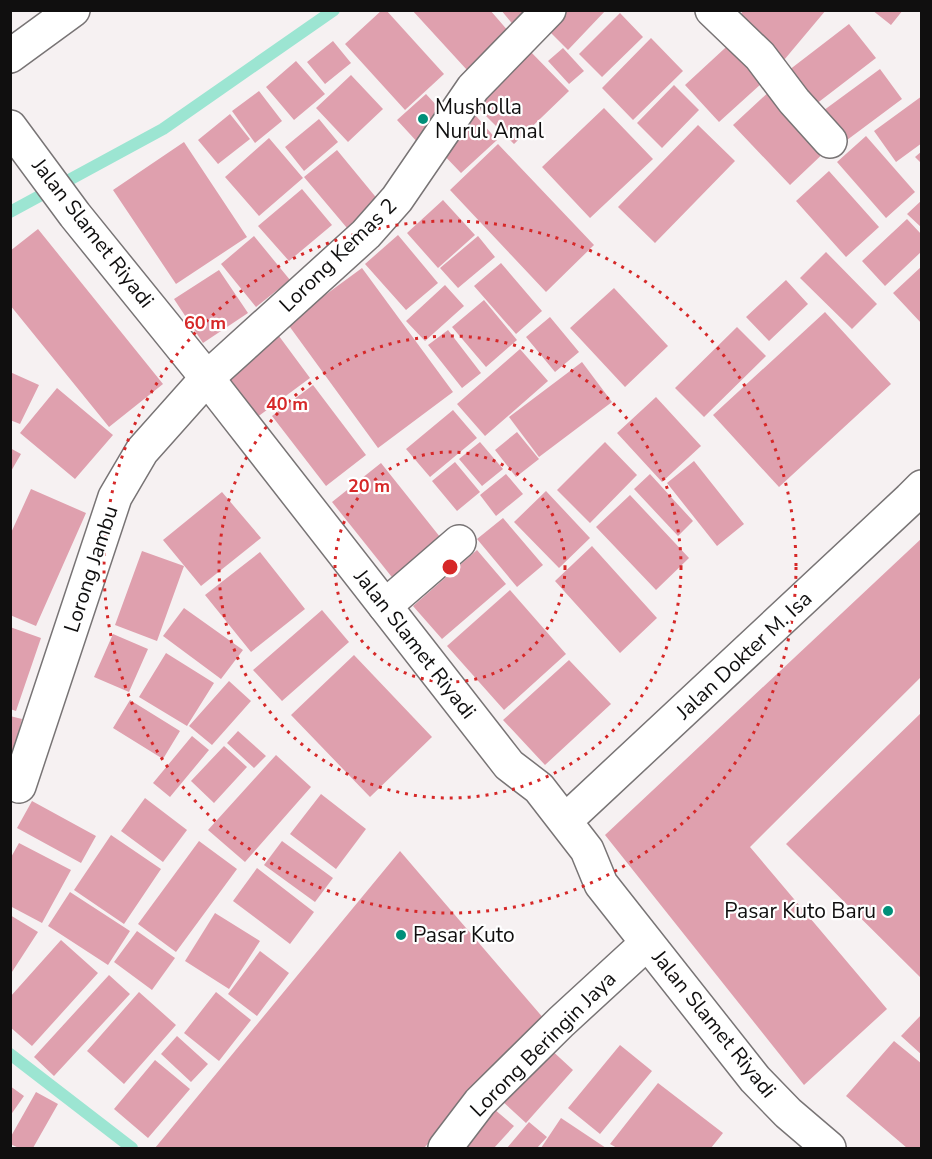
<svg xmlns="http://www.w3.org/2000/svg" width="932" height="1159" viewBox="0 0 932 1159" font-family="'Nunito Sans',sans-serif">
	<rect width="100%" height="100%" fill="#f6f1f2"/>
	<g fill="none" stroke-linecap="round" stroke-linejoin="round">
		<path stroke="#9ce5d2" stroke-width="12" d="M10,212l153,-83 171,-119
			M10,1054l122,94"/>
	</g>
	<path fill="#dfa0ae" d="M382,10h4l58,64 -39,36 -60,-66z
		M412,10h78l19,22 -42,38z
		M501,10h33l-19,17z
		M563,10h43l-38,40 -22,-22z
		M744,10h82l-47,56 -48,-40z
		M872,10h31l-12,15z
		M620,13l23,24 -41,40 -23,-23z
		M849,24l27,34 -69,53 -27,-34z
		M737,37l34,38 -52,47 -34,-37z
		M651,38l32,33 -50,49 -31,-32z
		M333,41l18,22 -26,21 -18,-22z
		M563,48l21,23 -15,13 -21,-23z
		M528,49l41,42 -55,53 -41,-41z
		M296,61l29,33 -31,26 -28,-33z
		M880,69l22,30 -63,47 -23,-30z
		M351,75l32,34 -35,33 -32,-34z
		M674,85l25,25 -37,38 -25,-25z
		M773,88l57,59 -40,38 -57,-60z
		M259,91l23,30 -27,22 -23,-32z
		M426,94l23,25 -29,26 -23,-25z
		M922,96v47l-26,19 -22,-31z
		M604,108l49,51 -63,59 -48,-51z
		M470,109l27,31 -36,33 -22,-23z
		M230,114l20,25 -32,25 -20,-24z
		M319,119l19,23 -34,29 -19,-24z
		M698,125l37,36 -80,82 -37,-36z
		M866,136l49,56 -29,26 -49,-56z
		M269,138l34,40 -44,38 -34,-39z
		M184,142l63,95 -71,47 -63,-94z
		M498,144l96,101 -48,47 -96,-102z
		M337,150l42,51 -32,27 -43,-51z
		M922,151v13l-7,-7z
		M829,171l50,56 -33,30 -50,-56z
		M302,189l30,36 -43,36 -31,-35z
		M443,200l32,35 -37,33 -31,-35z
		M922,200v28l-15,-14z
		M907,219l15,16v16l-37,35 -23,-25z
		M38,229l125,155 -54,43 -99,-122v-54z
		M398,235l40,48 -32,27 -41,-46z
		M254,236l36,44 -34,27 -35,-43z
		M478,236l17,21 -37,31 -18,-20z
		M826,252l51,52 -25,25 -52,-51z
		M501,263l41,48 -26,23 -42,-48z
		M922,266v58l-29,-31z
		M362,268l91,124 -75,56 -91,-125z
		M219,270l29,43 -45,30 -29,-44z
		M786,280l22,24 -39,37 -23,-24z
		M445,285l19,21 -39,35 -19,-20z
		M614,288l54,58 -43,41 -55,-59z
		M484,300l33,40 -31,27 -34,-40z
		M825,312l66,72 -112,103 -66,-72z
		M550,317l29,35 -24,20 -29,-35z
		M737,327l29,29 -62,61 -29,-29z
		M448,330l33,43 -19,15 -34,-43z
		M276,332l34,46 -54,40 -34,-46z
		M520,349l28,32 -63,55 -28,-32z
		M582,362l30,40 -73,55 -30,-40z
		M10,372l29,13 -19,39 -10,-4z
		M313,385l53,70 -40,31 -54,-70z
		M57,388l56,47 -38,44 -55,-46z
		M656,397l45,49 -39,36 -45,-49z
		M453,410l24,28 -47,39 -24,-28z
		M517,432l22,27 -23,18 -21,-27z
		M480,442l23,27 -21,17 -23,-27z
		M605,442l32,33 -47,48 -33,-33z
		M10,448l11,6 -11,19z
		M694,461l50,63 -27,22 -50,-63z
		M455,462l25,30 -23,19 -25,-30z
		M381,463l67,84 -49,39 -67,-84z
		M506,474l17,20 -27,22 -16,-21z
		M650,474l43,47 -15,15 -44,-47z
		M31,489l55,24 -50,113 -26,-11v-80z
		M546,491l44,47 -31,30 -45,-46z
		M222,492l39,46 -60,48 -38,-46z
		M630,495l59,63 -33,32 -60,-63z
		M503,518l40,47 -26,22 -40,-48z
		M922,538v138l-172,171 137,162 -83,76 -199,-250z
		M592,546l65,72 -37,35 -65,-72z
		M477,550l29,34 -64,55 -29,-33z
		M142,551l42,15 -27,75 -42,-16z
		M260,552l45,57 -54,43 -46,-57z
		M510,590l56,64 -62,56 -57,-64z
		M184,608l59,42 -22,29 -58,-43z
		M322,610l27,32 -67,59 -29,-31z
		M10,627l31,11 -25,73 -6,-2z
		M113,634l35,15 -19,43 -35,-15z
		M166,653l48,30 -27,43 -48,-29z
		M354,655l78,82 -62,60 -79,-82z
		M569,660l42,44 -66,61 -42,-45z
		M229,681l22,20 -39,44 -23,-19z
		M130,700l50,31 -17,28 -50,-31z
		M922,712v267l-136,-135z
		M10,716l12,3 -11,43h-1z
		M238,731l28,25 -12,12 -27,-25z
		M192,736l17,14 -39,47 -17,-14z
		M224,746l23,21 -33,36 -23,-22z
		M276,755l35,32 -66,75 -37,-32z
		M321,794l45,35 -30,40 -46,-35z
		M145,798l42,32 -24,32 -42,-31z
		M32,801l64,35 -15,27 -64,-35z
		M111,835l50,34 -37,55 -50,-34z
		M199,841l38,28 -61,83 -38,-28z
		M282,841l51,37 -18,24 -51,-37z
		M19,843l52,27 -29,53 -32,-17v-47z
		M400,851l145,169 -121,128h-269z
		M257,868l57,44 -24,32 -57,-43z
		M70,892l60,39 -22,34 -60,-39z
		M215,913l45,28 -31,48 -44,-28z
		M10,915l28,17 -28,43z
		M137,931l38,27 -23,32 -38,-28z
		M61,940l37,33 -66,73 -22,-19v-30z
		M260,951l29,22 -32,43 -29,-22z
		M109,975l21,19 -76,82 -20,-19z
		M139,992l37,33 -52,59 -37,-33z
		M216,992l35,28 -32,41 -35,-28z
		M922,1014v41l-21,-19z
		M177,1036l31,28 -17,18 -30,-28z
		M894,1041l28,23v84h-15l-61,-52z
		M620,1045l32,26 -52,63 -32,-26z
		M547,1046l26,24 -47,53 -26,-24z
		M155,1060l35,29 -42,49 -34,-29z
		M658,1083l65,50 -12,15h-94l-7,-4z
		M10,1086l14,10 -14,20z
		M36,1092l22,12 -25,44h-14l-9,-4v-6z
		M488,1104l26,22 -20,22h-36z
		M561,1118l45,30h-65z
		M529,1122l18,15 -10,11h-30z"/>
	<g fill="none" stroke-linecap="round" stroke-linejoin="round">
		<g stroke="#787475" stroke-width="36">
			<path id="minor" d="M712,10l48,46 34,45 36,40
				M10,56l63,-46
				M385,606l74,-64
				M19,786l96,-289 27,-46 65,-73 159,-144 31,-35 76,-111 76,-78
				M445,1148l35,-46 81,-80 86,-79"/>
		</g>
		<g stroke="#787475" stroke-width="36">
			<path id="tertiary" d="M10,127l65,88 132,163 302,387 30,23 48,62 14,34 154,195 33,34 41,35
				M565,821l345,-322 12,-12"/>
		</g>
		<use href="#minor" stroke="#fff" stroke-width="33"/>
		<use href="#tertiary" stroke="#fff" stroke-width="33"/>
	</g>
	<g fill="none" stroke="#d62828" stroke-width="3" stroke-dasharray="3 6">
		<circle cx="450" cy="567" r="115"/>
		<circle cx="450" cy="567" r="231"/>
		<circle cx="450" cy="567" r="346"/>
	</g>
	<g fill="#008f79" stroke="#fff" stroke-width="2">
		<circle cx="423" cy="119" r="6"/>
		<circle cx="888" cy="911" r="6"/>
		<circle cx="401" cy="935" r="6"/>
	</g>
	<g text-anchor="middle" stroke-width="4.5" stroke-linejoin="round" paint-order="stroke">
		<g font-size="21" fill="#100f0f" stroke="#fff" text-anchor="start">
			<text x="435" y="114">Musholla<tspan x="435" dy="24">Nurul Amal</tspan></text>
			<text x="876" y="918" text-anchor="end">Pasar Kuto Baru</text>
			<text x="413" y="942">Pasar Kuto</text>
		</g>
		<g font-size="21" fill="#100f0f" stroke="#fff">
			<text transform="translate(93 233) rotate(52)" y="7">Jalan Slamet Riyadi</text>
			<text transform="translate(338 255) rotate(-44)" y="7">Lorong Kemas 2</text>
			<text transform="translate(91 569) rotate(-72)" y="7">Lorong Jambu</text>
			<text transform="translate(415 644) rotate(52)" y="7">Jalan Slamet Riyadi</text>
			<text transform="translate(744 655) rotate(-43)" y="7">Jalan Dokter M. Isa</text>
			<text transform="translate(714 1024) rotate(51)" y="7">Jalan Slamet Riyadi</text>
			<text transform="translate(543 1044) rotate(-45)" y="7">Lorong Beringin Jaya</text>
		</g>
	</g>
	<circle cx="450" cy="567" r="9" fill="#d62828" stroke="#fff" stroke-width="3"/>
	<g font-size="18" text-anchor="middle" font-weight="bold" fill="#d62828" stroke="#fff" stroke-width="4.5" stroke-linejoin="round" paint-order="stroke">
		<text x="205" y="329">60 m</text>
		<text x="287" y="410">40 m</text>
		<text x="369" y="492">20 m</text>
	</g>
	<rect width="932" height="1159" fill="none" stroke="#100f0f" stroke-width="24"/>
</svg>
